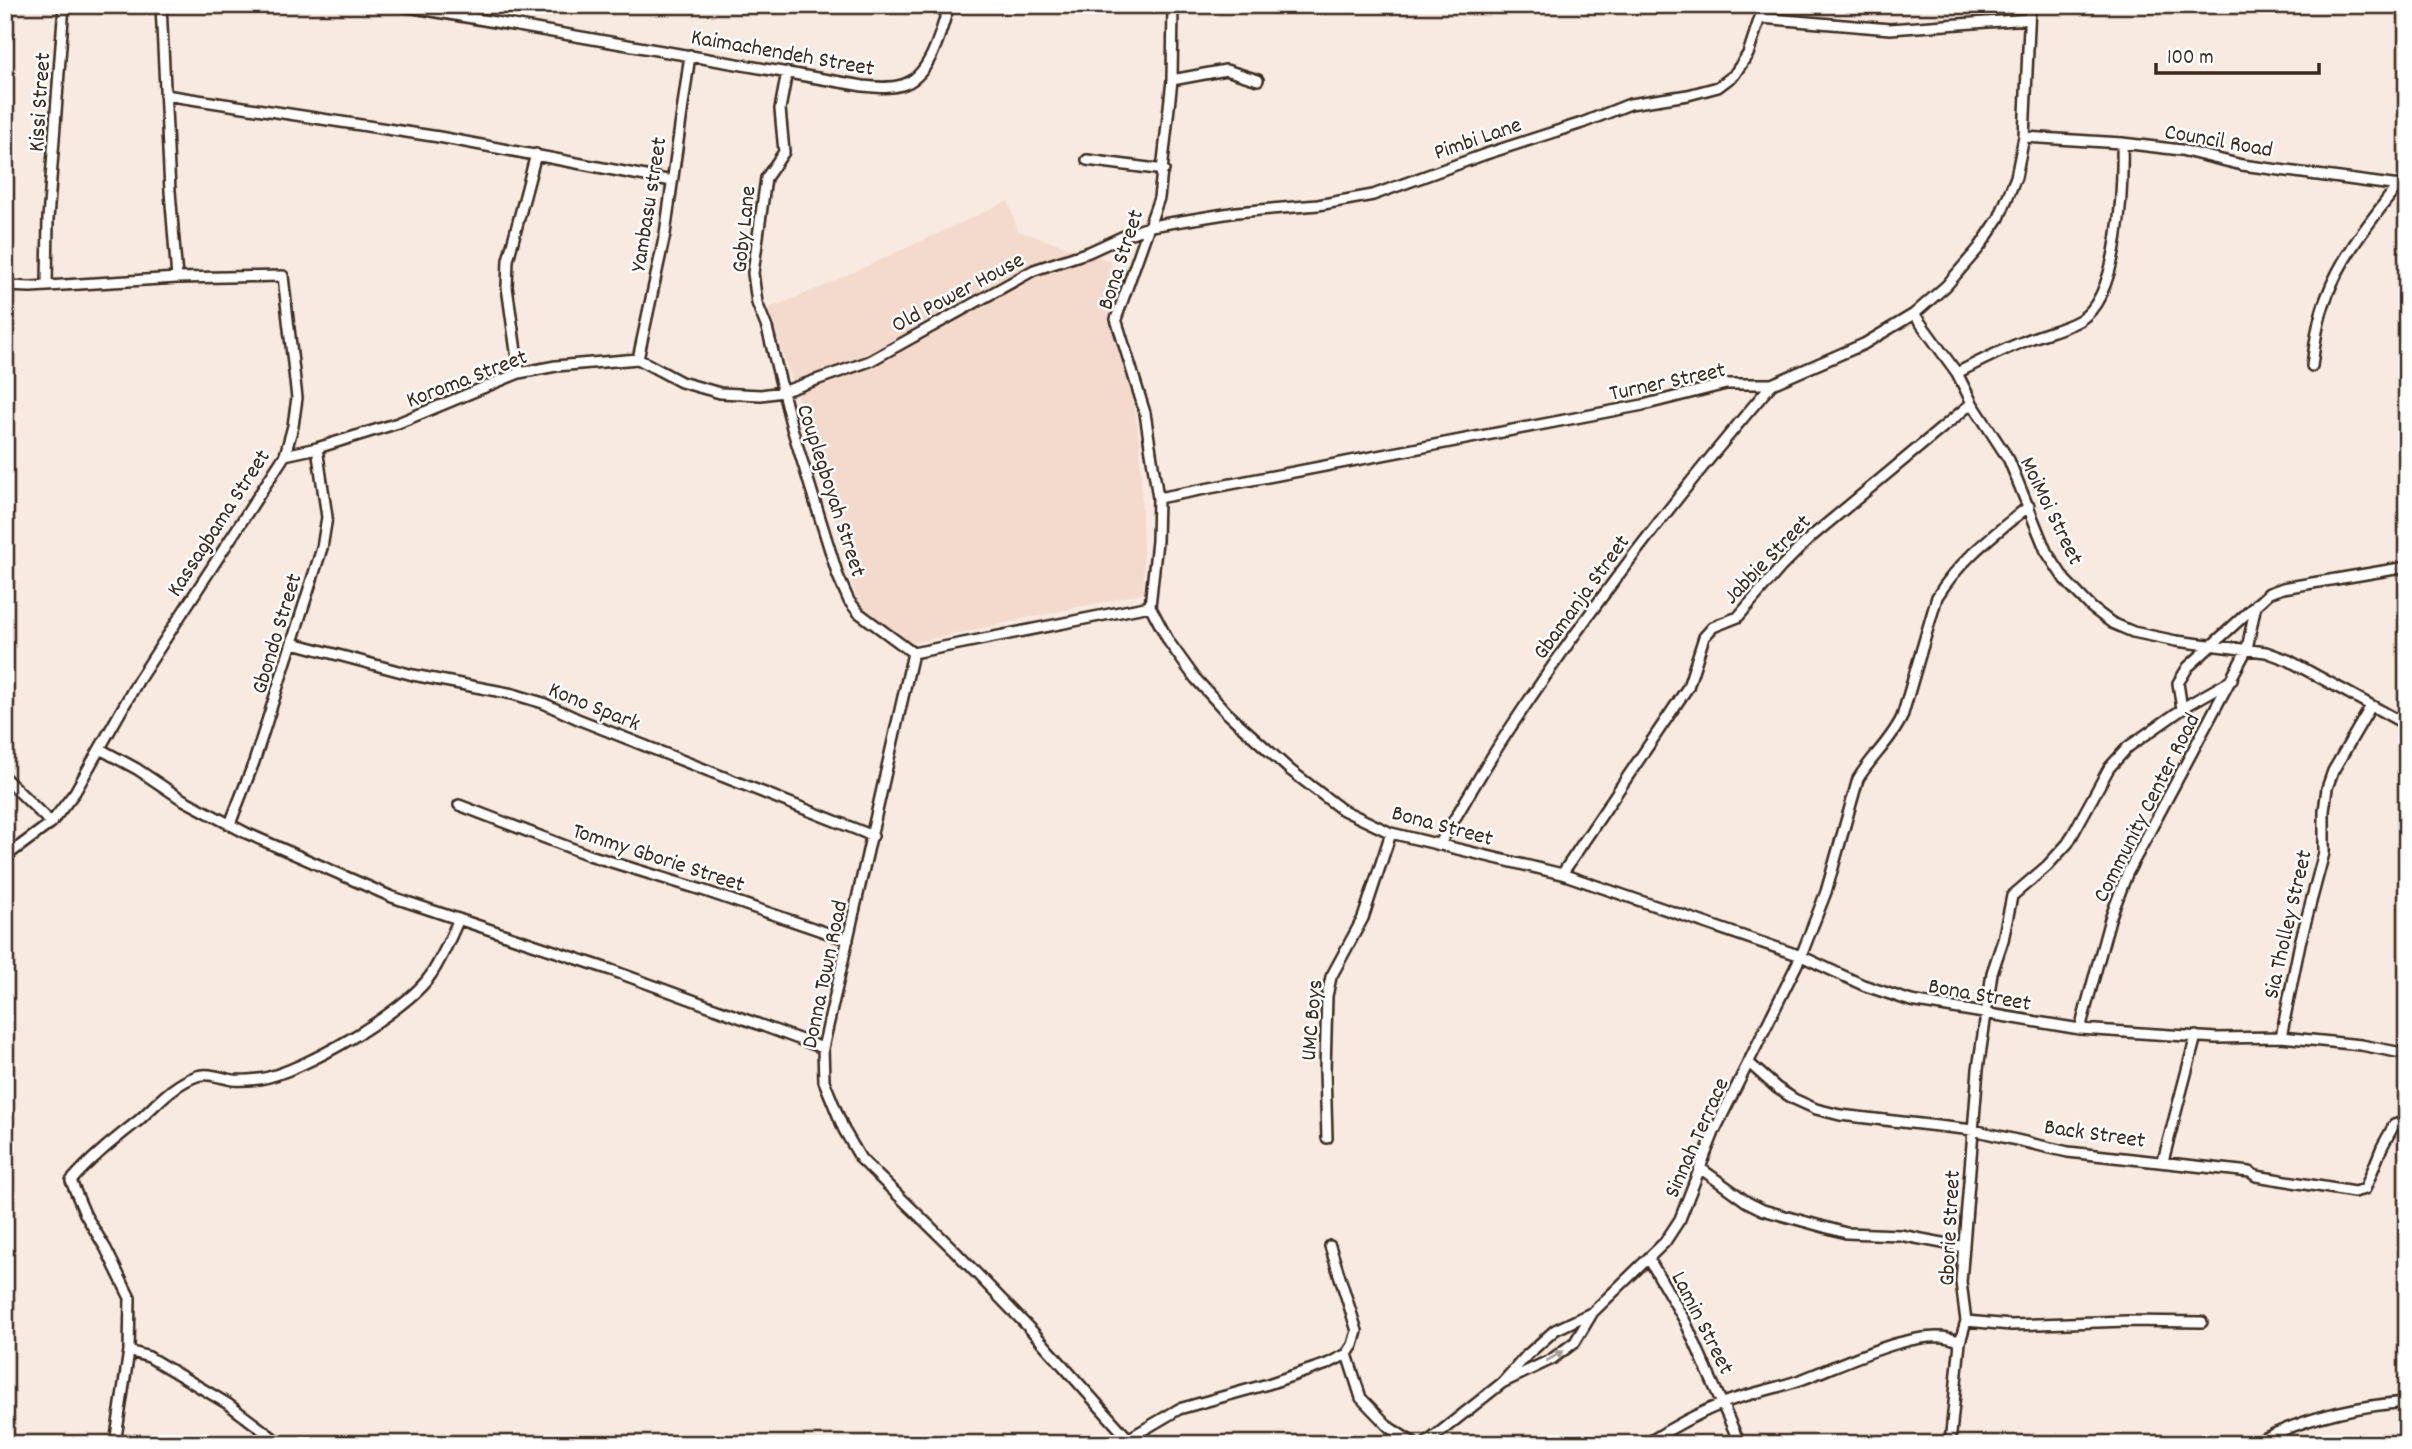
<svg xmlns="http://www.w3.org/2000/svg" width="2412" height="1449" viewBox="0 0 2412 1449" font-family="Dekko,sans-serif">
	<rect width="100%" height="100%" fill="#f8e9e1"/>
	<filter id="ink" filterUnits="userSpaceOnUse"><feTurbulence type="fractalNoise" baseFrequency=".0143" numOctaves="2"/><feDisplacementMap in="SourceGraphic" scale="14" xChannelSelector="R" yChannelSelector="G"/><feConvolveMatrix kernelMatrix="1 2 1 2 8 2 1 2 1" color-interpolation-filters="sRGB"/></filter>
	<g filter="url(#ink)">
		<path fill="#f3dacc" d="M1008,201l10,30 93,30 20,92 1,41 8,48 4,151 -232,50 -52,-33 -46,-167 -47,-134 50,-20z"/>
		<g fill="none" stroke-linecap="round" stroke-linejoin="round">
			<g stroke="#3b2a1e" stroke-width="14">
				<path id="minor" d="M161,5l9,186 7,87
					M397,5l466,81c13,1 26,3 39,-1 29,-8 39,-55 47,-80
					M1173,5l-1,75 -13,118 -43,121 29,94 13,85 -1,43 -7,65 19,36 26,36 32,35 63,57 51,39 50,24 171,41 239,82 62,29 48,16 169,28 136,9 65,-1 80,8 46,9
					M1761,18l129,11 139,-10
					M787,72l-7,37 4,43 -18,26 -13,95 4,30 10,25 25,100 46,148 11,25 10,12 54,40
					M1172,80l54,-10 32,10
					M165,95l274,42 233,44
					M2024,137l98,6 59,7 61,15 165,22
					M1087,160l77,10
					M47,285l1,-66 16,-214
					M5,286l26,1 146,-9 106,-2 14,122 -4,28 -8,29 -147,226 -63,111 -24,31 -46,34
					M1914,314l43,59 15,30 37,57 37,91 19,29 27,28 20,15 21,9 43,9 90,11 22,8 119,65
					M638,359l27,-125 25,-179
					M2312,366c3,-24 6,-48 15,-70 15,-41 45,-76 71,-111
					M519,373l-12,-86 1,-27 28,-106
					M1957,373c23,-12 45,-23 68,-32 18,-8 38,-11 55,-21 40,-23 43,-135 42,-177
					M285,455l32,-7 81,-25 121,-50 37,-7 82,-7 43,23 39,11 41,2 21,-3 88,-31 164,-91 55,-18 37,-17 25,-9 86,-14 81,-7 55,-10 110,-40 99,-32 48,-19 58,-9 30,-8 16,-12 14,-21 16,-49
					M1158,498l485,-93 83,-21h46l92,-40 50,-30 32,-28 33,-38 20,-30 17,-41 8,-40 6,-132
					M293,643l120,32 100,19 30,9 37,17 293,116
					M913,653l-90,395 1,33 20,49 17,29 92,90 79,82 101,113
					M913,653l237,-47
					M2182,709l-4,-26 10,-16 81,-74 14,-5 124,-21
					M100,749l37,20 43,29 66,35 146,64 219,73 212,78
					M5,778l46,45
					M459,805l130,50 113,35 146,50
					M230,824l24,-62 68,-214 5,-31 -10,-69
					M1439,845c22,-36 43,-74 66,-109 81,-123 171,-240 267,-352
					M1562,874l126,-187 16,-50 9,-10 25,-10 43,-50 30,-30 161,-134
					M2080,1029l30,-110 17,-45 120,-225 9,-45
					M2281,1037l19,-94 24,-90v-42l3,-23 6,-17 38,-65
					M1749,1063l28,25 17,11 22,10 24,6 133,15 95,22 182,20 6,4 98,16 11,-3 17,-42 12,-22 13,-4
					M1327,1138l-2,-68 2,-74 4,-19 32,-59 28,-85
					M2163,1161l33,-125
					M1700,1168l47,34 16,8 83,23 54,2 64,12
					M1649,1259l36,62 55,123
					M1966,1321l45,4 116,-4 75,1
					M129,1351l20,6 79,47 53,40
					M1347,1354l14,44 29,30 25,16
					M1502,1383l50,-24 23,-17 18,-30 72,-70 15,-23 34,-87 87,-176 25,-64 32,-113c13,-22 33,-38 44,-62l35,-120c22,-37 59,-64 92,-91
					M1128,1439l51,-30 89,-25 59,-20 20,-10 6,-9 4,-14 -27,-85
					M115,1444l14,-93 1,-53 -24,-49 -21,-35 -14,-33c20,-23 43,-41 67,-60 19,-17 34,-36 59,-45 11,-4 24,2 36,4 9,1 18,0 26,-1 42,-6 147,-68 171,-103 12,-17 20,-38 29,-57
					M1425,1444l77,-61 25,-28 28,-25 38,-18
					M1646,1444c25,-16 52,-31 80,-42 25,-9 52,-14 77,-23 36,-13 122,-57 157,-37
					M1950,1444l10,-102 6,-21 -5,-39 17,-213 14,-96 11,-33 9,-44 35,-30 21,-23 41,-75 19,-21 63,-44 41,-23
					M2254,1444c48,-26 99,-38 153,-42"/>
			</g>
			<use href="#minor" stroke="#fff" stroke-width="9"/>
		</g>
		<defs><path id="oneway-solid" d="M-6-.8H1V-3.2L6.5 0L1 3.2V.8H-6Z" transform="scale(1.75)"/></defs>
		<use fill="#a79f9a" href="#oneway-solid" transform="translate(1555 1356) rotate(-31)"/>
	</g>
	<g text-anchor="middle" stroke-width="5" stroke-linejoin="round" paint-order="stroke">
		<g font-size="23" fill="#3b2a1e" stroke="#fff">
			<text transform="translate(783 51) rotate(10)" y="8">Kaimachendeh Street</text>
			<text transform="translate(38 102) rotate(-86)" y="8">Kissi Street</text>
			<text transform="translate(1477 137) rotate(-19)" y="8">Pimbi Lane</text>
			<text transform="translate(2219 139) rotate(10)" y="8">Council Road</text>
			<text transform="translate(647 204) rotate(-81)" y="8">Yambasu street</text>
			<text transform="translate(742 229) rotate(-84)" y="8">Goby Lane</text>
			<text transform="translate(1119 259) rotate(-72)" y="8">Bona Street</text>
			<text transform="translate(957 291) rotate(-28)" y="8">Old Power House</text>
			<text transform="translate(466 377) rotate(-21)" y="8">Koroma Street</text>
			<text transform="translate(1667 380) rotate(-12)" y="8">Turner Street</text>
			<text transform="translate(833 490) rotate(72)" y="8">Couplegboyah Street</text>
			<text transform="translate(2053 510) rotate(64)" y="8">MoiMoi Street</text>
			<text transform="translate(217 522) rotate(-57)" y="8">Kassagbama Street</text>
			<text transform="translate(1766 558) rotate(-46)" y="8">Jabbie Street</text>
			<text transform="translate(1580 596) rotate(-54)" y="8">Gbamanja Street</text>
			<text transform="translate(275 633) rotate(-73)" y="8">Gbondo Street</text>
			<text transform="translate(595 705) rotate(22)" y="8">Kono Spark</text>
			<text transform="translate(2145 807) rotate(-63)" y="8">Community Center Road</text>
			<text transform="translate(1443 824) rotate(15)" y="8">Bona Street</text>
			<text transform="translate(659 856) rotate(18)" y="8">Tommy Gborie Street</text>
			<text transform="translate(2286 924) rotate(-77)" y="8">Sia Tholley Street</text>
			<text transform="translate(823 974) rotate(-78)" y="8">Donna Town Road</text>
			<text transform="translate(1980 993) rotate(10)" y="8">Bona Street</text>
			<text transform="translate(1310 1020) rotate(-85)" y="8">UMC Boys</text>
			<text transform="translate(2095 1132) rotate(8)" y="8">Back Street</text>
			<text transform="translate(1695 1137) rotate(-66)" y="8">Sinnah Terrace</text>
			<text transform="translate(1948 1228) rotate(-87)" y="8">Gborie Street</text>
			<text transform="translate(1704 1322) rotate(63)" y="8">Lamin Street</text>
		</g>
	</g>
	<rect width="2412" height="1449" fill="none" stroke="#fff" stroke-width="28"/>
	<rect x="14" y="14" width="2384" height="1421" fill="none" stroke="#3b2a1e" stroke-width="2.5" filter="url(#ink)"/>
	<path d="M2156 63v10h163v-10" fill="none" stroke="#3b2a1e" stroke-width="3.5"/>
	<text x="2167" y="63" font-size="21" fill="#3b2a1e" stroke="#ffffff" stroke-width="5" paint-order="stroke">100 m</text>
</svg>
